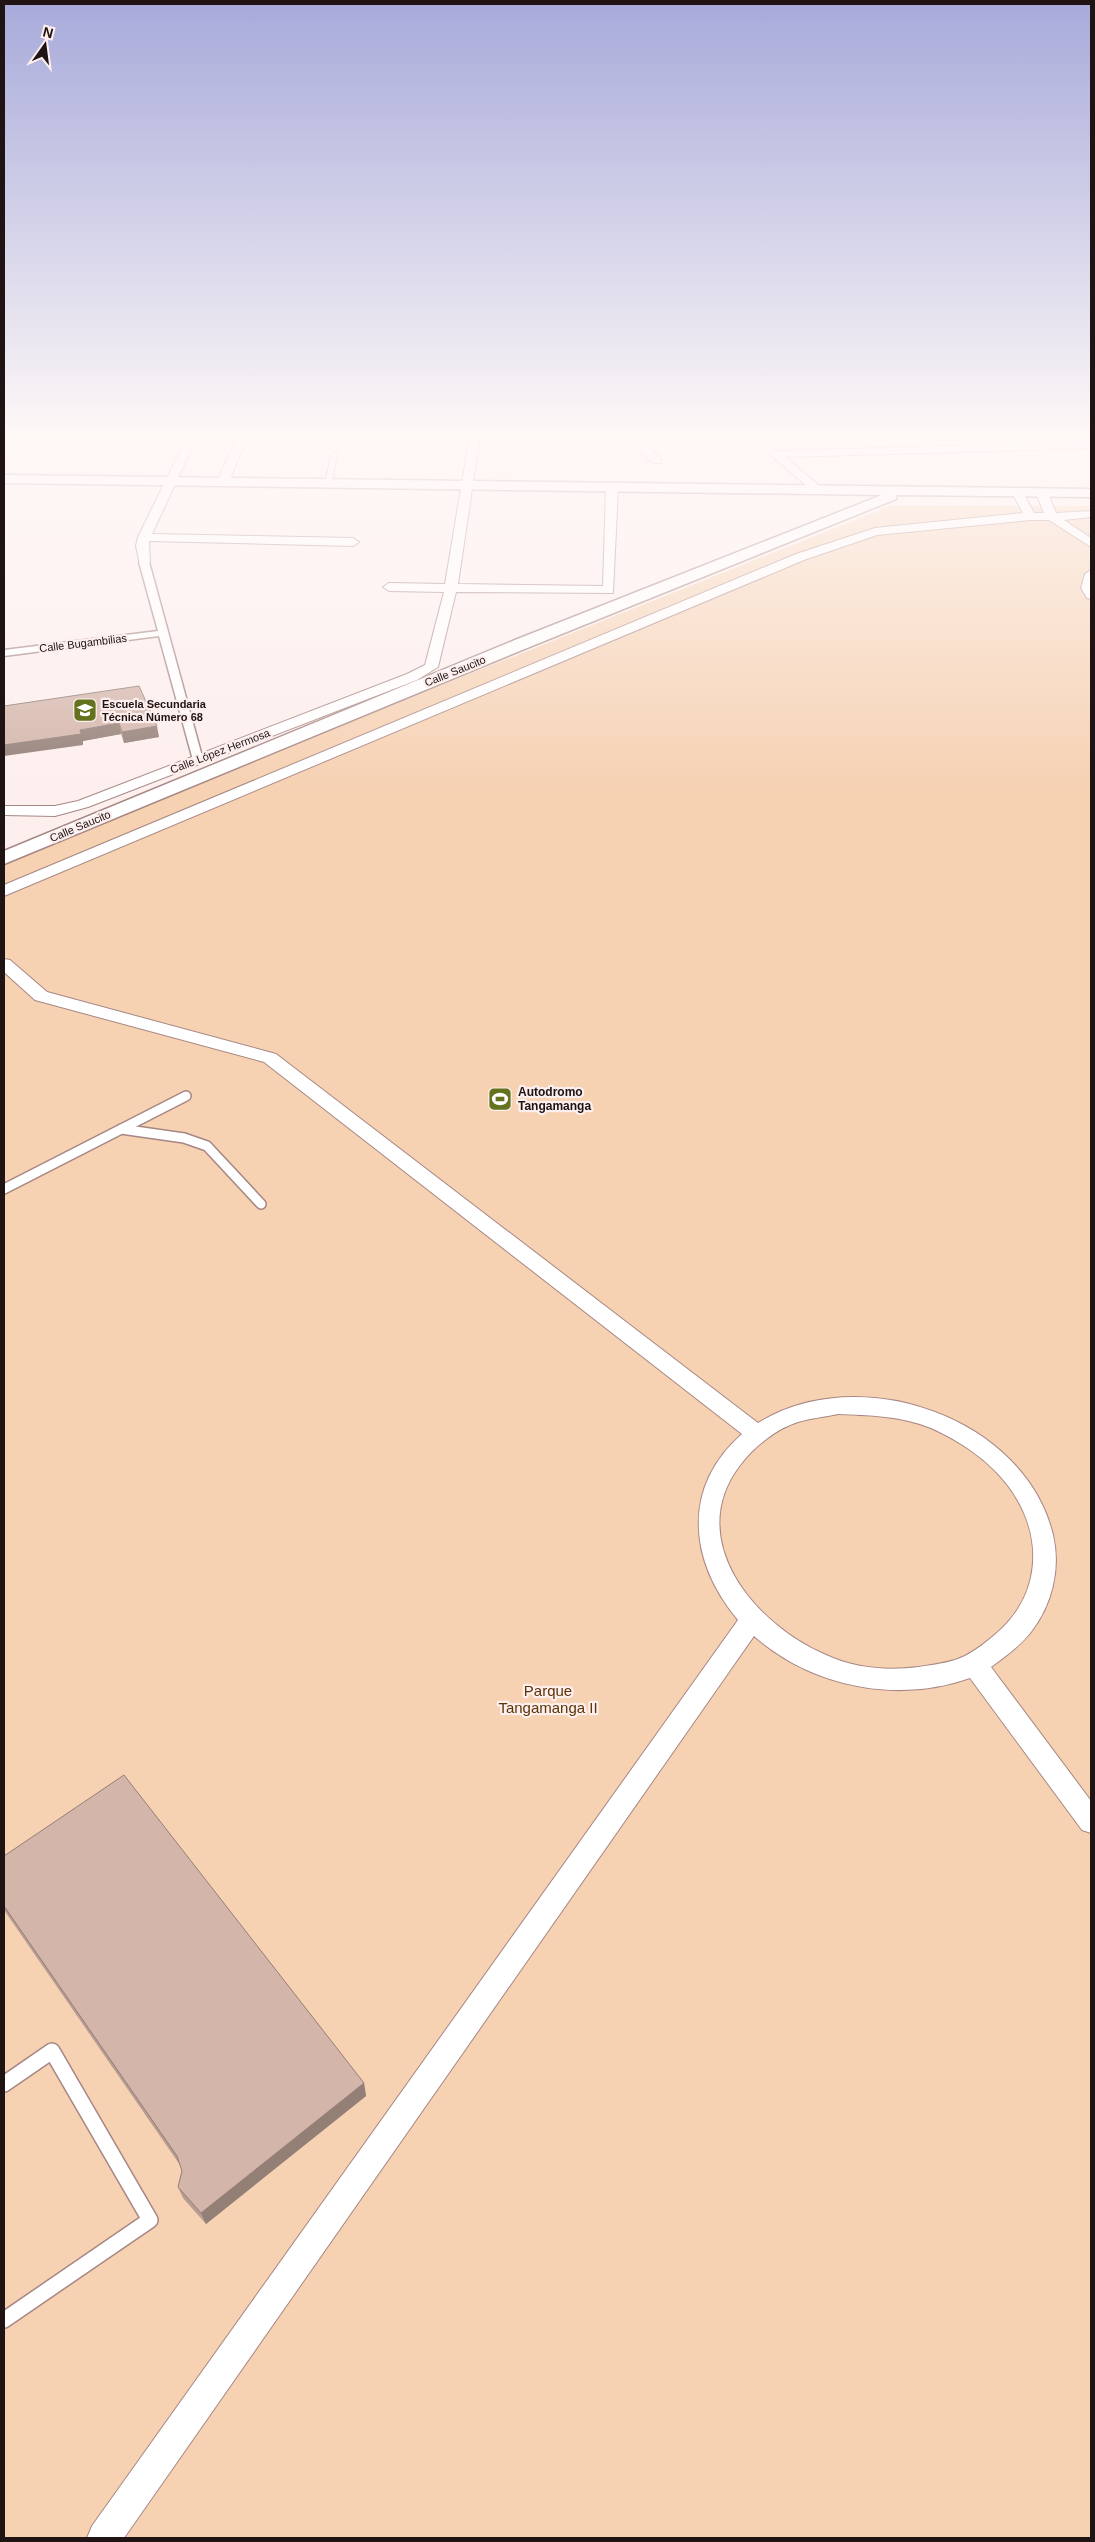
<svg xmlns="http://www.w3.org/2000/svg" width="1095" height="2542" viewBox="0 0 1095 2542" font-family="Arial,sans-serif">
	<rect width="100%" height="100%" fill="#fdefee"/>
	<path fill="#f6d1b2" d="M890,506h201v2032h-1087v-1678z"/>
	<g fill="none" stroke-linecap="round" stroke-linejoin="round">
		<g stroke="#a78784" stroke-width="8">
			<path id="service-far2" d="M328,484l6,-28"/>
		</g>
		<g stroke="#a78784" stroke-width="12">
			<path id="service-far1" d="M121,1129l63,9 23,8 54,58
				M4,1189l182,-93"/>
		</g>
		<g stroke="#a78784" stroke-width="18">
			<path id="service" d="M4,2084l48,-33 98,169 -146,100"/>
		</g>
		<g stroke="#a78784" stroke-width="3">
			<path id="pedestrian" d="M144,559l5,3 54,198 -1,2 -4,1 -5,-3 -34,-124 -155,20v-6l154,-19 -19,-69z"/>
		</g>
		<g stroke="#a78784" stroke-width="2">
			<path id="minor" d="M188,435h10l-46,99 201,4 6,4 -6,4 -204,-5 1,21 -2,3h-8l-4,-19 2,-9z
				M238,435h10l-19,47 -2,2h-8l-2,-2z
				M470,435h10l-22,149 145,2 3,-98 6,-3 6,3 -5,105 -157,-1 -18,75 -21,13 -329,127 -33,9 -51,-1v-9h51l23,-5 329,-127 18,-9 19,-73 -55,-1 -6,-4 6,-4 56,1z
				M626,435h10l25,24v4h-8l-26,-23z
				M747,435h11l19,16 314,-9v6l-306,9 38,32v4h-8z
				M1018,490l4,1 12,22h10l-8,-20 6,-3 6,3 8,20 35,-2v6l-27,3 27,18v9l-42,-27h-19l-153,15 -73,25 -800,336v-11l792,-331 79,-26 148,-15 -11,-20z
				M1091,570v29l-4,-1 -6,-10 4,-14z
				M4,959l6,1 37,32 229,62 482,369c101,-63 267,-6 295,112 8,34 -1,70 -22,97 -11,14 -26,25 -40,35l100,134v32l-9,-3 -112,-152c-73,26 -158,9 -216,-42l-630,902h-37l5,-12 646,-906c-49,-59 -57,-132 4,-186l-478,-372 -229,-62 -31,-28zM838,1414c31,1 64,2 93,14 29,13 59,33 78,59 37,51 32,112 -18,151 -28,23 -38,24 -73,29 -31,4 -64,1 -92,-12 -71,-30 -144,-116 -85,-191 14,-18 35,-35 57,-42 13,-4 27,-5 40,-8z"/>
		</g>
		<g stroke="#a78784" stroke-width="3">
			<path id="tertiary" d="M4,475l1087,14v8l-194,-2 -1,4 -369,149 -523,216v-13l511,-211 367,-145 -878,-12z"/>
		</g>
		<use href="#service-far2" stroke="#fff" stroke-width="6"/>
		<use href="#service-far1" stroke="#fff" stroke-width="9"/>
		<use href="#service" stroke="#fff" stroke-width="15"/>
		<use href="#pedestrian" fill="#fff" fill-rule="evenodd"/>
		<use href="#minor" fill="#fff" fill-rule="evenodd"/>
		<use href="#tertiary" fill="#fff" fill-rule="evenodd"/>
	</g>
	<path fill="#b69c92" d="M139,686l20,51 -35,6 -3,-9 -38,7v4l-79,-39z
		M4,1856l360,227 2,13 -160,128 -23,-26 -5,-11 4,-16 -2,-6 -176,-255z"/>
	<path fill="#947f77" d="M119,723l2,11 -38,7v4l-79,11v-11z
		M157,726l2,11 -35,6 -2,-11z
		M364,2083l2,13 -160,128 -5,-11z"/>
	<path fill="#d4b5aa" stroke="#947f77" d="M139,686l18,40 -35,6 -3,-9 -39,7 1,4 -77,11v-39z
		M124,1775l240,308 -163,130 -23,-26 4,-16 -5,-15 -173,-250v-50z"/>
	<linearGradient id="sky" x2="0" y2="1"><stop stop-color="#a7aada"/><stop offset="0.55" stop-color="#fef8f7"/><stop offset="1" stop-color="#fef8f7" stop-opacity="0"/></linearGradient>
	<rect width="1095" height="791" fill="url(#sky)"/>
	<defs>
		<g id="school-square" transform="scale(1.25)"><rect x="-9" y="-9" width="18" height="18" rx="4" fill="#64721d" stroke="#fdefee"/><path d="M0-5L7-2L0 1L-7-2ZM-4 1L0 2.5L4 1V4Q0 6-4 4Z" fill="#fff"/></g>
		<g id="stadium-square" transform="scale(1.25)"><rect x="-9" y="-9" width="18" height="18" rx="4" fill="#64721d" stroke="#fdefee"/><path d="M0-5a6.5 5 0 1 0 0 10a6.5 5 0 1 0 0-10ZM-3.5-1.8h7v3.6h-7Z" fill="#fff"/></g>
	</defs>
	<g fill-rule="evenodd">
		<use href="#school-square" x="85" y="710"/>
		<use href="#stadium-square" x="500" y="1099"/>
	</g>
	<g text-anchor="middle" stroke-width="4.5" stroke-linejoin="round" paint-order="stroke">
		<g font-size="11" fill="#1f1313" stroke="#fdefee">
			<text transform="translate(83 643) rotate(-7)" y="4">Calle Bugambilias</text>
			<text transform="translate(455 671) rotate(-22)" y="4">Calle Saucito</text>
			<text transform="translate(220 751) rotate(-21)" y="4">Calle López Hermosa</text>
			<text transform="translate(80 826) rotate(-23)" y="4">Calle Saucito</text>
		</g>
		<g font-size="11" font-weight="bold" fill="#1f1313" stroke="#fdefee" text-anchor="start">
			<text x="102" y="708">Escuela Secundaria<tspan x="102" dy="13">Técnica Número 68</tspan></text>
		</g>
		<g font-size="12" font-weight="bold" fill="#1f1313" stroke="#fdefee" text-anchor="start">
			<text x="518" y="1096">Autodromo<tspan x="518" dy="14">Tangamanga</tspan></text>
		</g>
		<g font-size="15" fill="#5d3407" stroke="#fdefee">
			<text x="548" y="1696">Parque<tspan x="548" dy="17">Tangamanga II</tspan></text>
		</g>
	</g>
	<rect width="1095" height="2542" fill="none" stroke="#1f1313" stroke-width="10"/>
	<g transform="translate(45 45) rotate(14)" stroke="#fdefee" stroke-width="4" paint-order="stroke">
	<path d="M0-4L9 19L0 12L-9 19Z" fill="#1f1313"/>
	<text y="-8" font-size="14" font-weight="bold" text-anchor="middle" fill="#1f1313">N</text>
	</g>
</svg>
